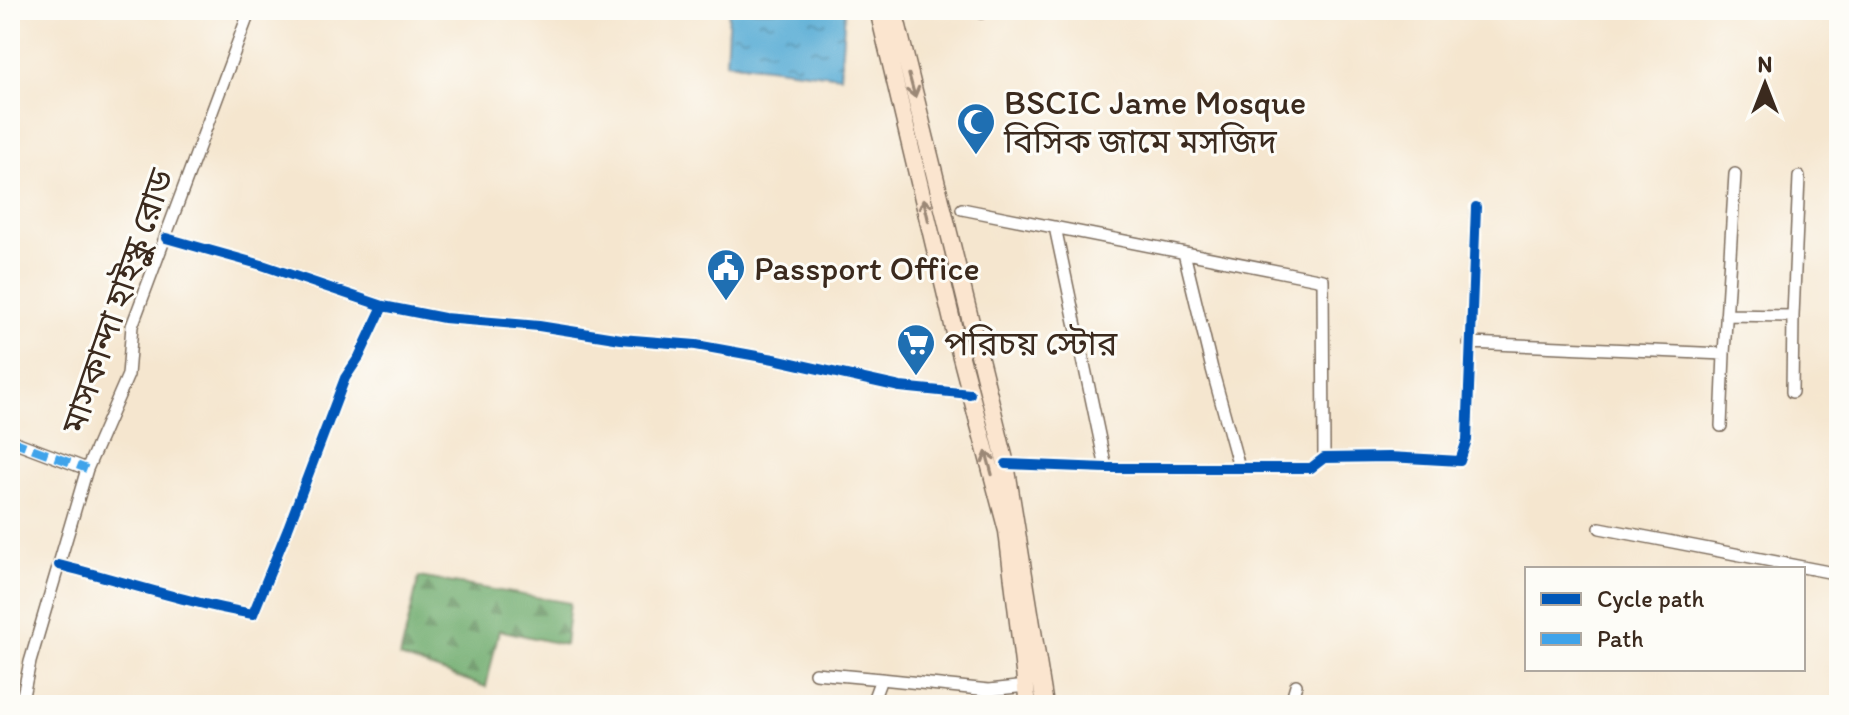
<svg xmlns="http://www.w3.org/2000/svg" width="1849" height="715" viewBox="0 0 1849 715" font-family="Itim,'Noto Sans Bengali',sans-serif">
	<defs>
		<pattern id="forest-firs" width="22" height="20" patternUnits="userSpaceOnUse" patternTransform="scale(2)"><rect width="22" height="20" fill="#6daa6c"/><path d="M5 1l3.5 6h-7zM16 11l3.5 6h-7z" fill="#5b8b58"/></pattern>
		<pattern id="water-ripples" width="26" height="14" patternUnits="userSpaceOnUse" patternTransform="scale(2)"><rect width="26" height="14" fill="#5baed6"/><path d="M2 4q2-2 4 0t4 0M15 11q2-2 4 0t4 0" fill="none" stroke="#4c8ead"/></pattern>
	</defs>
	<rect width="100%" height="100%" fill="#fdfcf7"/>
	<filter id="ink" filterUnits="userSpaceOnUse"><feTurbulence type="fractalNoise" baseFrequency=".0125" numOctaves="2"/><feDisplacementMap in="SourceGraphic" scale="16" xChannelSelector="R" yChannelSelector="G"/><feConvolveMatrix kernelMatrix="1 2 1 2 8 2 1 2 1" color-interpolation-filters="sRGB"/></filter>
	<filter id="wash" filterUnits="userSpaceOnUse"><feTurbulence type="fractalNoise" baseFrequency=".006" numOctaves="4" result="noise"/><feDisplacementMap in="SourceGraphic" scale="32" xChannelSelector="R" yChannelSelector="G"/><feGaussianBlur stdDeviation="1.8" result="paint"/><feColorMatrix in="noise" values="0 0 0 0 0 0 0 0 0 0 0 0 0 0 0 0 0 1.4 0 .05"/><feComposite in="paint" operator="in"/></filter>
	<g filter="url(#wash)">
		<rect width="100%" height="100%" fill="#f5e6cf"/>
		<path fill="url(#forest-firs)" stroke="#546a45" stroke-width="2" d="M419,577l151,26 -5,42 -66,-15 -13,57 -86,-30z"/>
		<path fill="url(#water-ripples)" stroke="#4b6c7a" stroke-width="2" d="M729,10h116l-5,66 -114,-14z"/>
	</g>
	<g filter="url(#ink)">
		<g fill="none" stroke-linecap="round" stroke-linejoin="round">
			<g stroke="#7c6c5c" stroke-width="14">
				<path id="minor" d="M973,10l8,3 6,-3
					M962,209l361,71 1,178
					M1055,227l51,241
					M1184,253l28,116 27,98
					M383,306l61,12 95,8 82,13 75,6 78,14 126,28 70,7
					M1726,315l67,1 6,-139
					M1469,343l255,11 11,-180
					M1792,392l1,-76
					M1721,426l3,-72
					M10,440l77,29
					M1006,464l100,4h205l13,-10 65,-1 71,4 7,-21 9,-233
					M1600,528l239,46
					M59,565c64,16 128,38 194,49l35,-86 57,-150 14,-21 24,-51 -121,-41 -96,-27
					M815,673l66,6
					M21,705l9,-43 57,-193 41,-94 4,-49 118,-316
					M868,705l4,-2 9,-24 108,11 38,-4
					M1290,705l6,-20"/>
			</g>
			<g stroke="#7c6c5c" stroke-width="19">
				<path id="secondary" d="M878,10l79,332 50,189 21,174
					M894,10l112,454 39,241"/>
			</g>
			<use href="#minor" stroke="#fff" stroke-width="11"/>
			<use href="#secondary" stroke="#fbe5cf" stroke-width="16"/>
			<path stroke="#3fa3ea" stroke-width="8" stroke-dasharray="16 8" stroke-linecap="butt" d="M10,440l77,29"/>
			<g stroke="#fdfcf7" stroke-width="15">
				<path id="cycleway" d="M383,306l61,12 95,8 82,13 75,6 78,14 126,28 70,7
					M1006,464l100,4h205l13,-10 65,-1 71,4 7,-21 9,-233
					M59,565c64,16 128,38 194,49l35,-86 57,-150 14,-21 24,-51 -121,-41 -96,-27"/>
			</g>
			<use href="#cycleway" stroke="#0057b8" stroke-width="10"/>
		</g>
		<defs><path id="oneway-shaft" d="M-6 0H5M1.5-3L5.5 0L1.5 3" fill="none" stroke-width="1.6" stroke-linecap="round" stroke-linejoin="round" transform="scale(2)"/></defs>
		<g stroke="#9b8876">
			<use href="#oneway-shaft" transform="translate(912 86) rotate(75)"/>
			<use href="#oneway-shaft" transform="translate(926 210) rotate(-103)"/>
			<use href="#oneway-shaft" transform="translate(989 463) rotate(-105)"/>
		</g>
	</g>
	<defs>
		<g id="mosque-pin" transform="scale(2)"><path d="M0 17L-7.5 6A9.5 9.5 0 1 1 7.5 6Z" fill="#1f6fb2" stroke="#fdfcf7"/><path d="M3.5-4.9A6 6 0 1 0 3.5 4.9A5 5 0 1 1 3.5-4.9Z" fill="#fff"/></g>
		<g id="civic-pin" transform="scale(2)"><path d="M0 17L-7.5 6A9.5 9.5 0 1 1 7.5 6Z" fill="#1f6fb2" stroke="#fdfcf7"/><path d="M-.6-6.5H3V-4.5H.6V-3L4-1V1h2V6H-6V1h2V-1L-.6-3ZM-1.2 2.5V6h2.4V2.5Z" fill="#fff"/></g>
		<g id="supermarket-pin" transform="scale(2)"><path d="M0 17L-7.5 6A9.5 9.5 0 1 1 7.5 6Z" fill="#1f6fb2" stroke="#fdfcf7"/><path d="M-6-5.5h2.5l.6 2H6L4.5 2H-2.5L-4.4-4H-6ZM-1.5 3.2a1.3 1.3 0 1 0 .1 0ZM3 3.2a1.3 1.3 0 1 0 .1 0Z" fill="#fff"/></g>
	</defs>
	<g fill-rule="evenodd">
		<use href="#mosque-pin" x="976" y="122"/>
		<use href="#civic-pin" x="726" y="268"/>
		<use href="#supermarket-pin" x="916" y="343"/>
	</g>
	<g text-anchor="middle" stroke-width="6" stroke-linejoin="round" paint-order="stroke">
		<g font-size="34" fill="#3b2a1e" stroke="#fdfcf7" text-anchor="start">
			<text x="1004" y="114">BSCIC Jame Mosque<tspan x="1004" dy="39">বিসিক জামে মসজিদ</tspan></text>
			<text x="754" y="280">Passport Office</text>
			<text x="944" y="355">পরিচয় স্টোর</text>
		</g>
		<g font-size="34" fill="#3b2a1e" stroke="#fdfcf7">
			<text transform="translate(117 301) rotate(-71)" y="12">মাসকান্দা হাইস্কুল রোড</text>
		</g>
	</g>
	<rect width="1849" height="715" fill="none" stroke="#fdfcf7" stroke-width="40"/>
	<rect x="1525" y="567" width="280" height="104" fill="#fdfcf7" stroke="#afa8a0" stroke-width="2"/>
	<rect x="1541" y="593" width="40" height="12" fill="#0057b8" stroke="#afa8a0" stroke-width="2"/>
	<text x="1597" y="607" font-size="24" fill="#3b2a1e">Cycle path</text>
	<rect x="1541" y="633" width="40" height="12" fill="#3fa3ea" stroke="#afa8a0" stroke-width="2"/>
	<text x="1597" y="647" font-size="24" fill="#3b2a1e">Path</text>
	<g transform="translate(1765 84)" stroke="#fdfcf7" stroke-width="6" paint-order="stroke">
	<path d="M0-6L14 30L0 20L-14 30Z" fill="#3b2a1e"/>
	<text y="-12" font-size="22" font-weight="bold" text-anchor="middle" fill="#3b2a1e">N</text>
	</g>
</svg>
